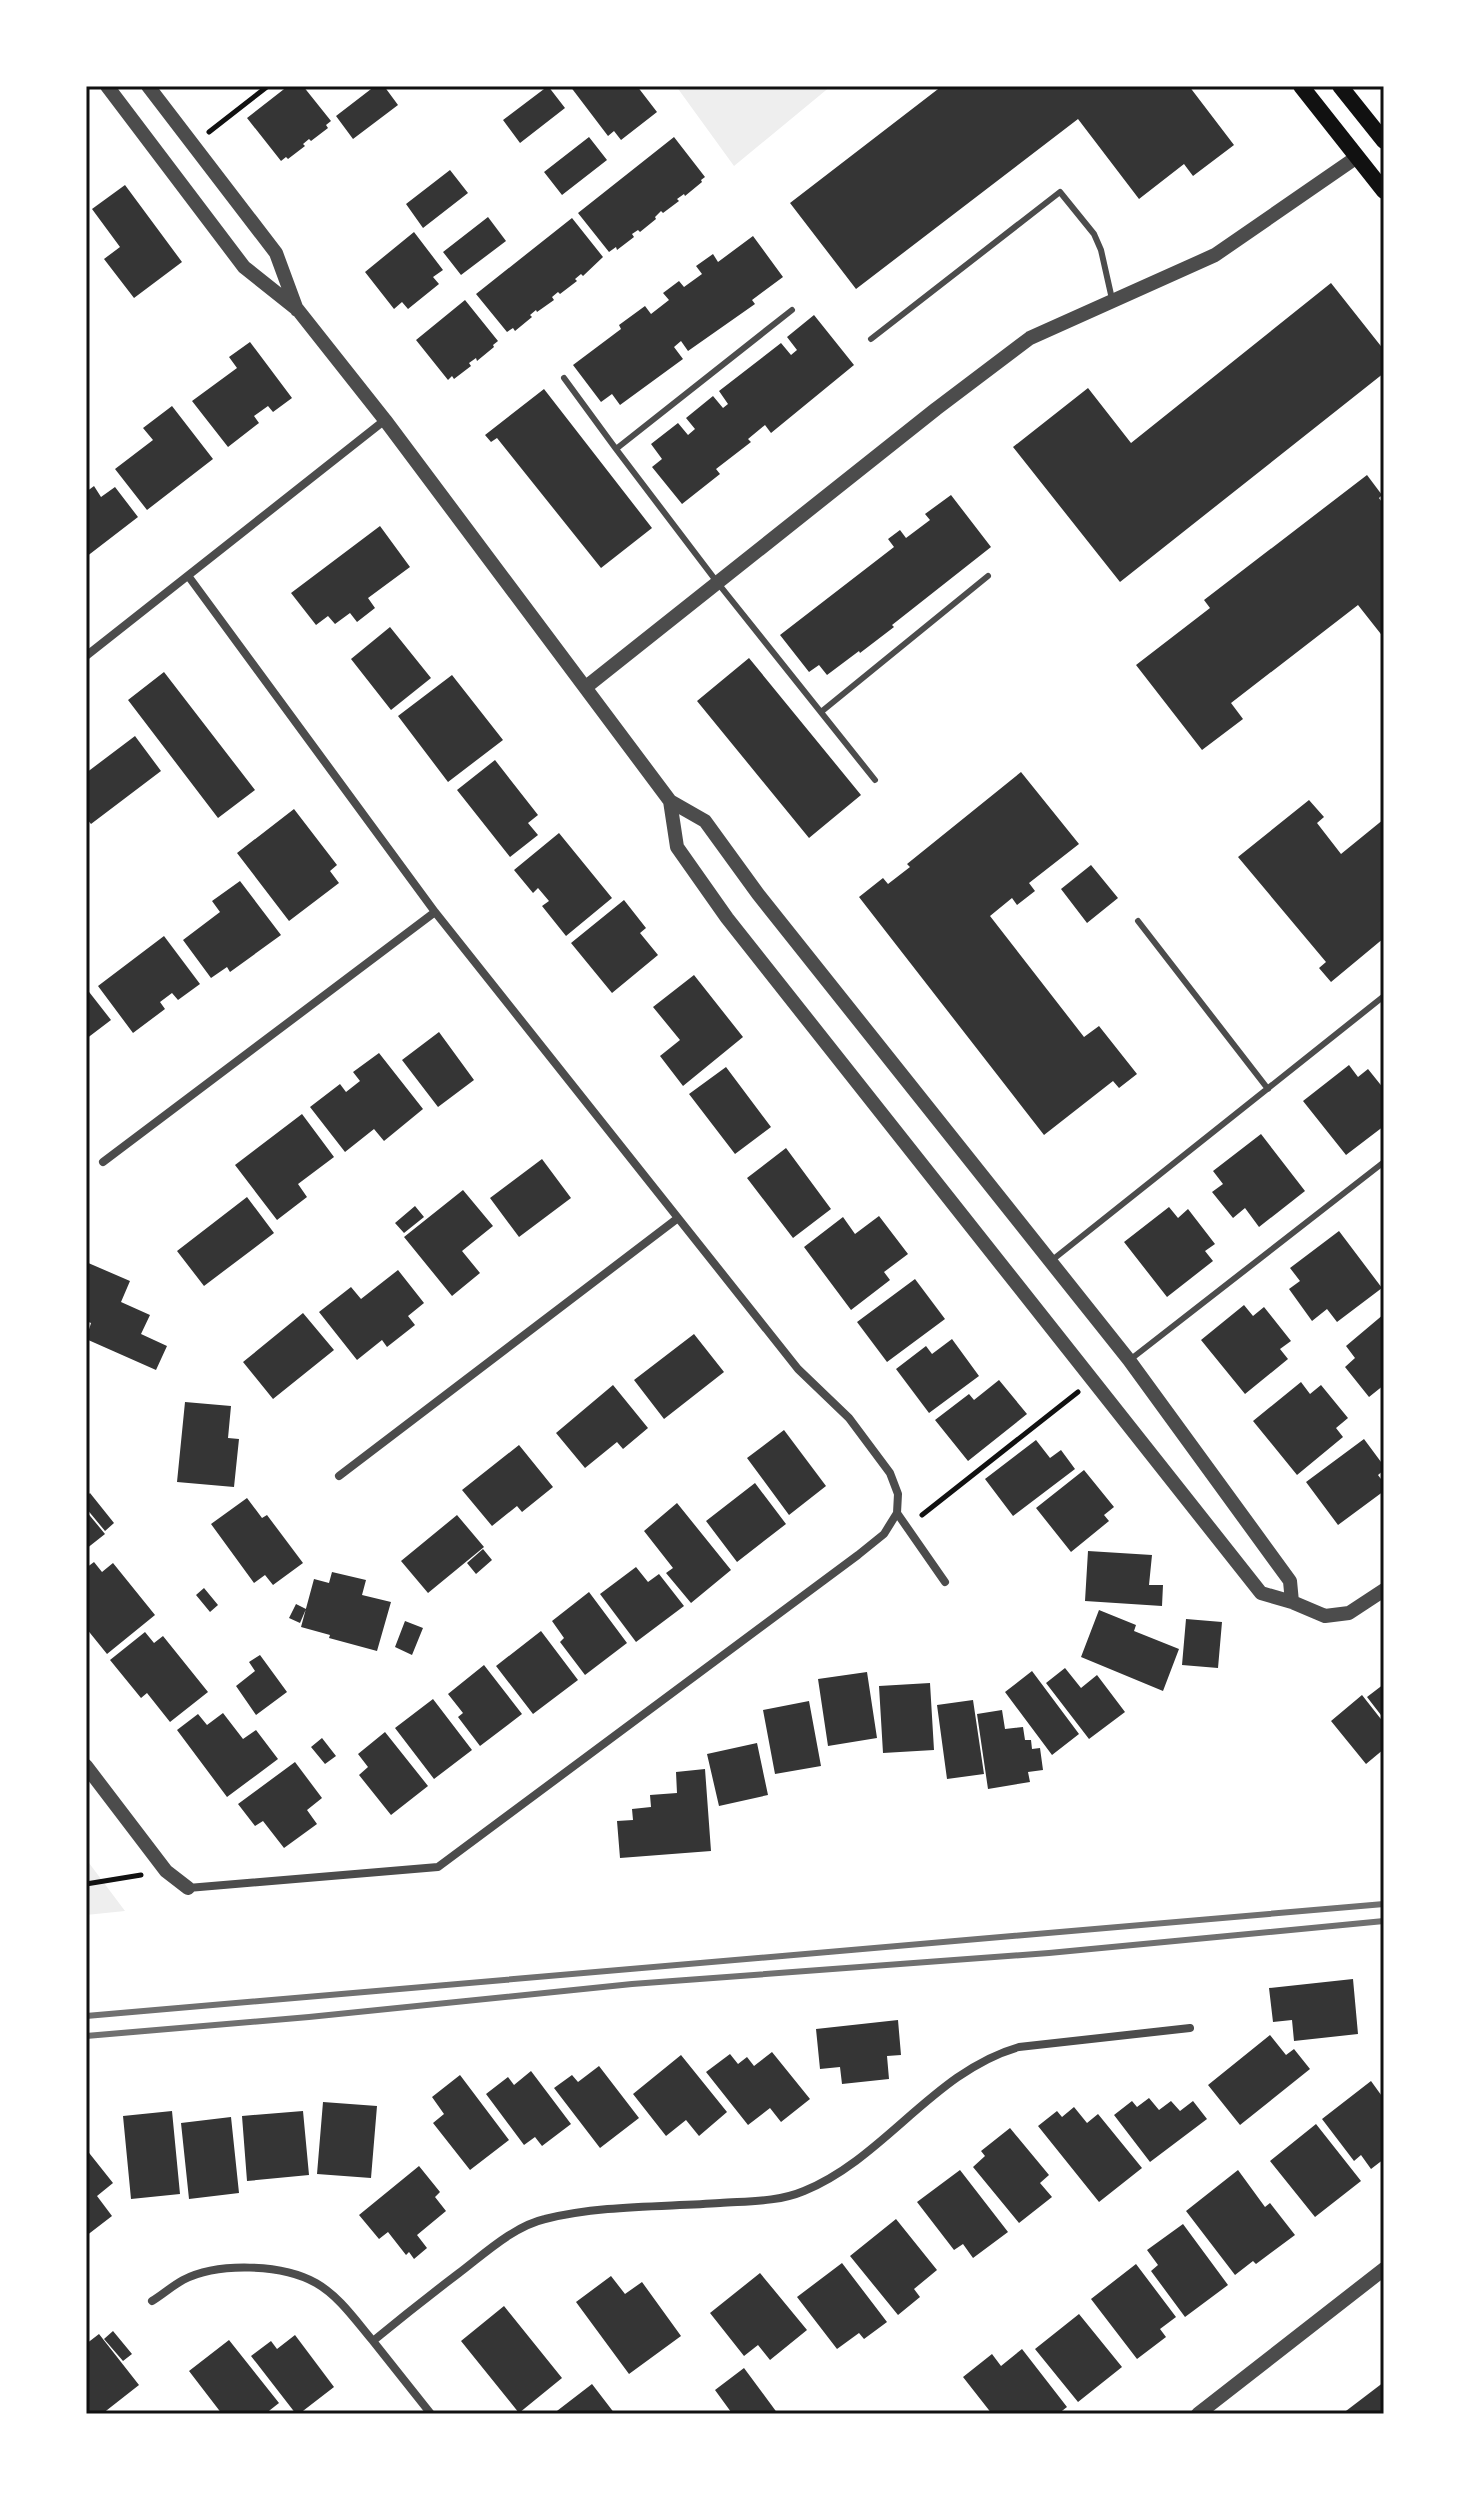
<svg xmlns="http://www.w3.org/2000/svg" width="1470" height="2500" viewBox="0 0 1470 2500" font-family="'Times New Roman',serif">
	<rect width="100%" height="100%" fill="#fff"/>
	<path fill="#eee" d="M676,86h155l-97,80z
		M86,1859l39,52 -39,4z"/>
	<path fill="#353535" d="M288,86h15l28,35 -5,4 2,3 -17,13 -2,-2 -6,5 2,2 -17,13 -2,-2 -5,4 -34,-43z
		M375,86h9l14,19 -45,34 -17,-23z
		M548,86l17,22 -45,35 -17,-23z
		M570,86h67l20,26 -36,28 -7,-9 -6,5z
		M942,86h247l45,59 -41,31 -9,-12 -45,35 -61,-80 -222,170 -66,-86z
		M589,137l18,23 -45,35 -18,-23z
		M674,137l31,40 -4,3 1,2 -17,14 -1,-2 -7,5 2,2 -16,12 -2,-2 -6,6 1,2 -16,13 -2,-2 -6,4 2,3 -17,13 -1,-3 -7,5 -31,-39z
		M450,170l18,23 -45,35 -17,-24z
		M125,185l57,77 -48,36 -30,-39 16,-12 -28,-38z
		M488,217l18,24 -45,34 -18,-23z
		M572,218l31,39 -20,19 -2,-2 -6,5 2,2 -17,13 -2,-2 -6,5 2,3 -17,12 -1,-2 -6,5 2,2 -17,14 -2,-3 -6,4 -31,-38z
		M414,232l29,38 -10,7 6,7 -31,25 -6,-7 -8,7 -29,-37z
		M753,236l30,41 -31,23 3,4 -67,47 -7,-10 -7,6 9,12 -63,46 -8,-11 -11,8 -28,-37 48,-36 -2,-4 26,-19 6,8 18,-14 -6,-7 16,-12 5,6 18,-13 -6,-8 17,-12 5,8z
		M1331,283l53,67v23l-264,209 -107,-135 75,-59 43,55z
		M465,300l33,41 -5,4 1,2 -17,14 -1,-3 -7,5 2,3 -17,13 -2,-3 -4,4 -32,-40z
		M814,315l40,50 -83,68 -6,-8 -17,14 3,3 -35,27 4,5 -38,30 -30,-37 10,-8 -11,-15 27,-21 10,12 7,-6 -9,-11 27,-22 10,12 5,-4 -9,-13 62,-48 10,12 6,-5 -10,-13z
		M250,342l42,56 -19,14 -5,-6 -14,10 5,7 -31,24 -36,-46 45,-33 -8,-11z
		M544,389l108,139 -51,40 -104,-130 -6,4 -6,-7z
		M172,406l41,53 -66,51 -32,-41 38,-29 -10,-12z
		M1367,475l15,20 -3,3 5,7v133l-26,-33 -127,98 12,16 -41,31 -66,-85 74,-57 -6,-8z
		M94,486l7,11 14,-10 23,30 -52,40v-65z
		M951,495l40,52 -99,78 2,2 -34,26 -1,-2 -32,24 -8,-10 -10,7 -29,-37 114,-88 -6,-8 12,-9 6,8 24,-18 -5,-6z
		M380,526l30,41 -42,31 7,10 -18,14 -7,-9 -15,11 -7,-8 -12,9 -25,-32z
		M390,627l41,51 -40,32 -40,-51z
		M749,658l112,137 -52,43 -112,-137z
		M164,672l91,118 -37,28 -90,-118z
		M452,675l51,65 -55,42 -50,-66z
		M135,736l26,35 -70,53 -5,-6v-45z
		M495,760l43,55 -10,8 10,12 -28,22 -53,-67z
		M1021,772l58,72 -50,39 6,8 -18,14 -5,-7 -22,18 94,121 15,-11 38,48 -18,14 -6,-7 -69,54 -185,-238 24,-19 5,6 22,-17 -3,-3z
		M1309,800l15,17 -7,6 24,31 43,-35v119l-53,44 -12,-14 7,-6 -88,-105z
		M294,809l43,56 -7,6 9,12 -50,38 -52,-68z
		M559,833l53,65 -46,38 -24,-30 7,-5 -11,-13 -5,5 -19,-23z
		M1091,865l27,33 -31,25 -26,-34z
		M240,881l41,54 -51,37 -3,-5 -16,11 -28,-38 37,-28 -8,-11z
		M624,900l22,28 -6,5 18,22 -46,38 -41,-50z
		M164,936l36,48 -22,16 -6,-7 -12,9 5,7 -32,24 -35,-47z
		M694,975l49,62 -60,49 -23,-30 20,-16 -27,-33z
		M86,988l25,32 -25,19z
		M439,1032l35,48 -36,27 -36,-47z
		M379,1053l44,56 -39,32 -10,-12 -29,23 -35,-45 30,-23 6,8 14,-11 -7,-9z
		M1349,1065l9,12 10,-8 16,20v37l-38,29 -43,-54z
		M726,1067l45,60 -36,27 -46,-60z
		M302,1114l32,43 -36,27 9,13 -30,23 -42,-55z
		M1261,1134l44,57 -46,36 -14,-19 -12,10 -21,-26 11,-8 -10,-13z
		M786,1148l45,61 -38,29 -46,-60z
		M542,1159l29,39 -52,39 -29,-39z
		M463,1190l30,36 -31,25 18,22 -28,23 -48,-59z
		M247,1197l27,36 -70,53 -27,-35z
		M415,1206l9,11 -20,16 -9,-10z
		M1169,1207l9,11 10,-9 27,35 -10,7 8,10 -46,36 -43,-55z
		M879,1216l29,38 -24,18 6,8 -39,30 -47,-63 39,-30 12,17z
		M1339,1231l43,57 -45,34 -10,-13 -15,12 -23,-32 11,-8 -10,-13z
		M86,1262l44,19 -9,21 29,13 -9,19 26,12 -11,24 -70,-31 5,-16 -5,-2z
		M398,1270l26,33 -16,13 7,9 -28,22 -5,-7 -25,20 -38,-48 32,-25 10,12z
		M915,1279l30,40 -58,43 -30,-40z
		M1244,1305l9,11 11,-9 27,34 -11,8 8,10 -43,35 -44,-54z
		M303,1313l31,37 -61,49 -30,-37z
		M1384,1314v71l-15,12 -24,-30 10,-9 -9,-12z
		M694,1334l30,38 -60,47 -30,-39z
		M952,1339l27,37 -50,37 -33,-44 30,-23 6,8z
		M999,1380l28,34 -59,47 -33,-41 34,-26 5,6z
		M1301,1382l9,12 11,-9 27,33 -12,10 7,9 -46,38 -44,-54z
		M613,1385l35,43 -25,21 -6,-7 -32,26 -29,-35z
		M185,1402l46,4 -3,32 11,1 -5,48 -57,-5z
		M784,1430l42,56 -37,29 -42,-57z
		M1364,1439l20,27v4l-6,5 6,8v8l-46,34 -32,-43z
		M1036,1440l14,18 11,-8 14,19 -62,47 -28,-37z
		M519,1445l34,42 -31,25 -5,-6 -25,20 -30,-36z
		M1084,1470l30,37 -10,8 5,6 -38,31 -35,-44z
		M755,1483l31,41 -49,38 -31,-41z
		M90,1493l24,30 -9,8 -19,-23v-11z
		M247,1498l15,20 5,-3 36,48 -30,22 -8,-10 -11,8 -43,-59z
		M677,1503l54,67 -40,33 -25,-30 7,-5 -29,-37z
		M86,1511l19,23 -19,15z
		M457,1515l27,32 -56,46 -27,-32z
		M483,1549l9,11 -16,14 -9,-11z
		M1088,1551l64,4 -3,30h14l-1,21 -77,-5z
		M94,1562l8,10 11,-9 42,52 -48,39 -21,-26v-60z
		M636,1567l12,15 11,-8 25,32 -48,36 -36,-48z
		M332,1572l34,8 -4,15 29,7 -14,49 -48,-13 1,-3 -29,-8 13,-48 15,4z
		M204,1588l14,17 -8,7 -14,-17z
		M589,1592l38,51 -42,32 -25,-33 4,-4 -12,-17z
		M296,1604l10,5 -6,14 -11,-5z
		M1099,1610l37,15 -2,6 45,18 -16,42 -82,-34z
		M1186,1619l36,3 -4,46 -36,-3z
		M405,1621l18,7 -11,27 -17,-8z
		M541,1631l37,49 -45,34 -37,-48z
		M145,1632l9,11 9,-7 45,56 -38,30 -23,-29 -6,5 -31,-38z
		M260,1655l27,37 -31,23 -20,-29 19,-15 -6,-9z
		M484,1665l38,49 -42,32 -22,-29 5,-4 -15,-19z
		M1065,1668l16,20 16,-13 28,37 -36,27 -43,-56z
		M1032,1671l47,63 -27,21 -47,-63z
		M867,1672l10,66 -49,8 -10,-67z
		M930,1683l4,67 -51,3 -4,-67z
		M1384,1684v35l-17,-22z
		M1362,1695l22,28v26l-18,15 -35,-43z
		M433,1699l39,51 -38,29 -39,-51z
		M973,1700l11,74 -37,5 -10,-74z
		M809,1701l12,65 -46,8 -12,-64z
		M1002,1710l3,19 18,-2 2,13h6l1,9 8,-1 3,22 -15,2 2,10 -42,7 -11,-75z
		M223,1713l20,26 13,-9 22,29 -51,38 -50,-67 21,-16 9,11z
		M385,1732l43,54 -37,29 -32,-40 9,-8 -10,-13z
		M322,1738l14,18 -11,8 -14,-17z
		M757,1743l11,52 -49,11 -12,-52z
		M295,1762l27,36 -15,12 10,14 -33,24 -21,-27 -8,5 -17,-22z
		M705,1769l6,82 -91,7 -3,-37 16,-1 -1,-11 19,-2 -1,-12 27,-2 -1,-21z
		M1353,1979l5,55 -64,7 -2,-21 -19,2 -4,-34z
		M898,2020l3,35 -14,1 2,23 -47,5 -2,-17 -20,2 -4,-40z
		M1270,2035l16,20 8,-6 16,20 -70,56 -32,-40z
		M772,2052l38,47 -29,23 -11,-14 -22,17 -42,-53 24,-18 8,10 9,-7 7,9z
		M681,2055l46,57 -28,24 -13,-16 -20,16 -33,-42z
		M599,2066l40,52 -39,30 -46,-60 18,-13 6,7z
		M531,2071l40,53 -29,22 -7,-9 -11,8 -38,-51 22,-17 6,8z
		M460,2075l49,65 -39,30 -37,-47 11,-9 -12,-17z
		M1371,2081l13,18v60l-13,10 -10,-14 -7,6 -32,-42z
		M1149,2098l10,12 12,-9 9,10 13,-10 14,18 -57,43 -36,-47 18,-14 5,6z
		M323,2102l54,4 -6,72 -54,-4z
		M1074,2107l13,16 11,-9 44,54 -43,34 -61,-76 19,-15 5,6z
		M172,2111l8,83 -49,5 -8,-83z
		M303,2111l6,64 -62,6 -5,-65z
		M231,2117l8,76 -50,6 -8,-76z
		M1316,2124l45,57 -46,36 -45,-56z
		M1010,2128l39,47 -9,8 12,14 -33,26 -46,-56 12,-11 -4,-5z
		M86,2149l27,34 -16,13 15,20 -26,20z
		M419,2166l21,26 -5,5 11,14 -29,24 10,13 -13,11 -5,-7 -3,3 -18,-23 -9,7 -20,-24z
		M960,2170l48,62 -35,26 -10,-14 -9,6 -37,-48z
		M1238,2170l27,37 5,-4 25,32 -39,29 -3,-3 -18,14 -49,-64z
		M896,2219l41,51 -23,19 6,8 -22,18 -48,-59z
		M1183,2224l45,61 -43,32 -34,-46 7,-6 -11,-15z
		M842,2263l45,59 -23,17 -5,-6 -22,16 -40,-52z
		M1136,2264l40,53 -16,12 6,8 -29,22 -46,-60z
		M760,2273l47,57 -37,30 -12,-15 -14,11 -34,-43z
		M611,2276l14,18 17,-12 39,54 -52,38 -53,-72z
		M504,2306l58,72 -43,35 -58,-72z
		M1079,2314l43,53 -44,35 -43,-53z
		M113,2331l19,23 -9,7 -19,-22z
		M99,2334l40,51 -37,29h-16v-70z
		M295,2335l39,52 -35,27h-3l-45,-58 20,-15 6,8z
		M229,2340l50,63 -14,11h-43l-33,-43z
		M1022,2349l45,58 -9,7h-66l-29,-37 29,-23 9,12z
		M744,2368l34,46h-49l2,-2 -16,-22z
		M1384,2382v32h-42z
		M592,2384l23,30h-62z"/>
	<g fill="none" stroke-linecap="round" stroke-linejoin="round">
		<path stroke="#111" stroke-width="5" d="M209,132l59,-46
			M922,1515l156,-123
			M86,1884l55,-9"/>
		<path stroke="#4c4c4c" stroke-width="6" d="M871,339l189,-147 34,42 7,16 11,49
			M564,378l52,71 176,-139
			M616,449l101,133 158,198
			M821,712l167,-136
			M1138,921l130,168
			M1051,1261l333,-265
			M1131,1359l253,-197"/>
		<path stroke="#4c4c4c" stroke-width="8" d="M189,577l246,335 363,457 51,49 41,55 8,21 -1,19 48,69
			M86,656l299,-236
			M103,1162l332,-250
			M339,1476l339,-258
			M188,1888l250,-21 420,-312 26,-21 13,-21
			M152,2301c10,-6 20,-15 31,-21 35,-18 99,-16 133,3 23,13 40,38 57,58 28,-23 57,-46 86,-68 25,-19 55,-47 86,-54 56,-14 118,-12 175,-16 28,-2 58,-1 84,-12 81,-33 130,-120 215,-144l171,-19
			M373,2341l58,73"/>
		<path stroke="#4c4c4c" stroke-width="14" d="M107,86l137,181 54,43 87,110 285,381 35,20 53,73 371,466 161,221 2,21
			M148,86l128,167 21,57
			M586,687l350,-278 94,-71 185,-83 142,-98
			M670,801l7,46 50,71 534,675 31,9 33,14 24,-3 35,-23
			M86,1766l80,105 22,17
			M1198,2414l186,-145"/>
		<path stroke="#111" stroke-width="16" d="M1301,86l83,105
			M1340,86l44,55"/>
		<path stroke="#707070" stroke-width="6" d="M86,2016l1298,-112
			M86,2036l223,-19 323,-33 417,-31 335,-32"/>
	</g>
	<rect width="1470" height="2500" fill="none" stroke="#ffffff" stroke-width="176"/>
	<rect x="88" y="88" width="1294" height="2324" fill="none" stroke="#111" stroke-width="3"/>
</svg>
